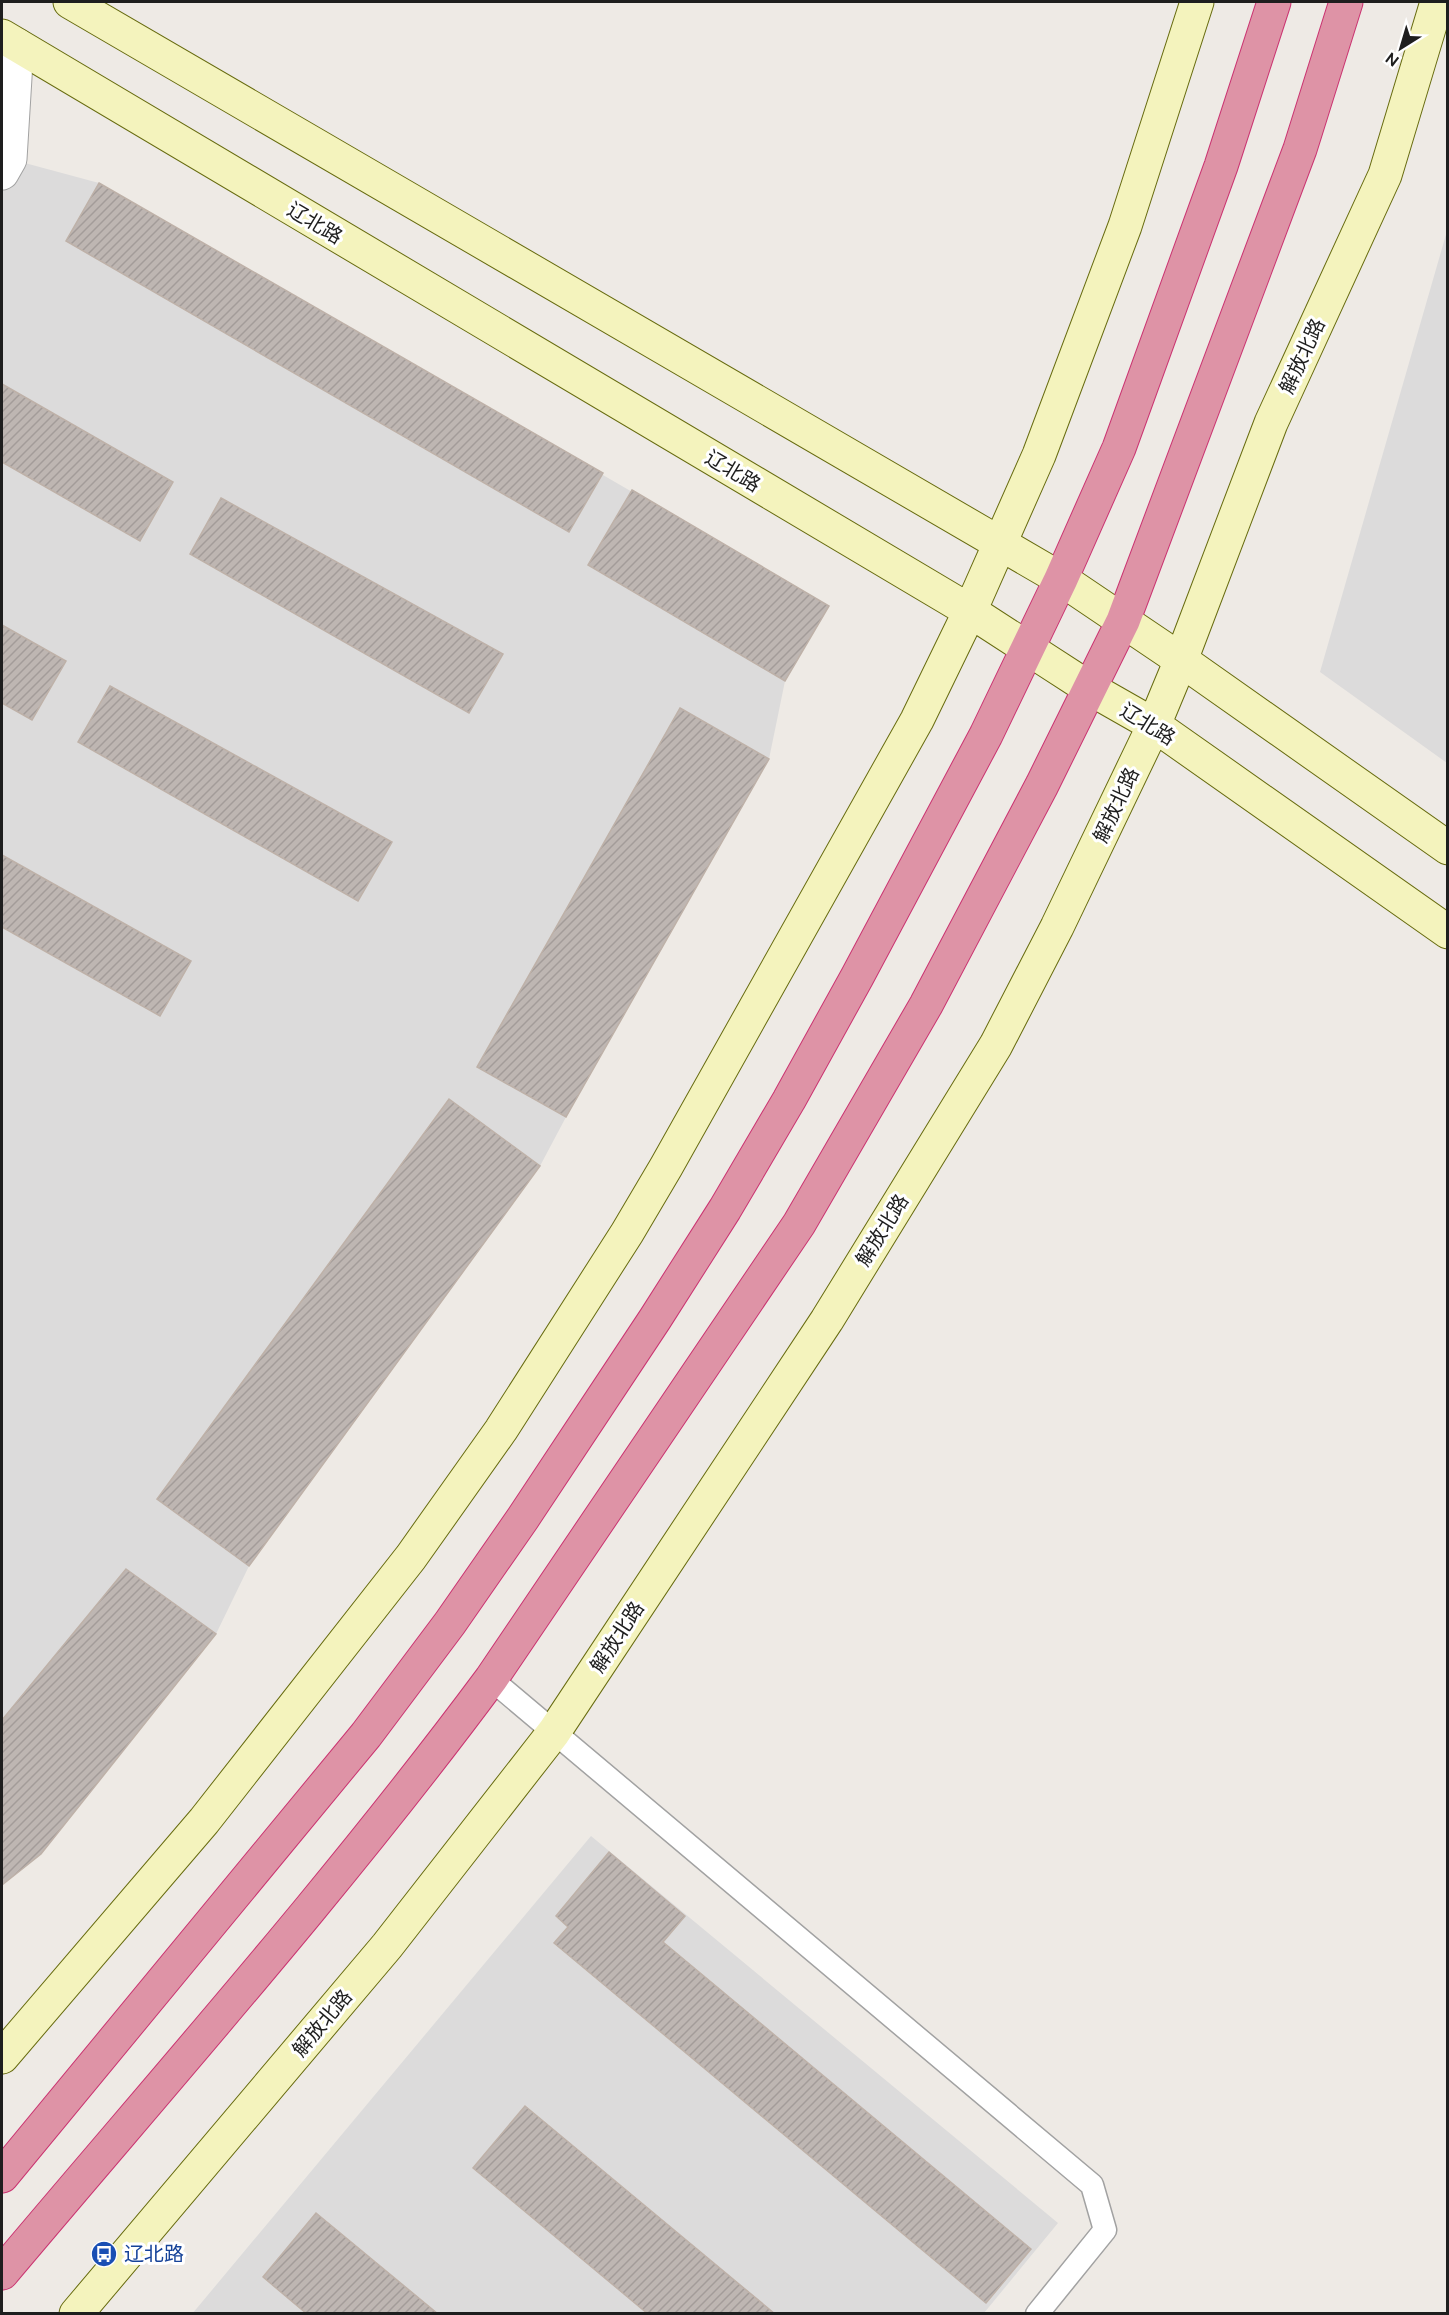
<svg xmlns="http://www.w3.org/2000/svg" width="1449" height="2315" viewBox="0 0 1449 2315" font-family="Ubuntu,'Noto Sans SC',sans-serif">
	<defs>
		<pattern id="building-hatch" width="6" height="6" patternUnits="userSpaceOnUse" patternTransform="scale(1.5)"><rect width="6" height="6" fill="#beb6b2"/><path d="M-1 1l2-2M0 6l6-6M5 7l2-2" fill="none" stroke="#a39c99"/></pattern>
	</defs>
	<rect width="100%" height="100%" fill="#eeeae5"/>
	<path fill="#dcdbdb" d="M2,154l8,5 89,24 730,423 -44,75 -16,78 -203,358 -26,49 -291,400 -33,68 -175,220 -39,31z
		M1447,231v532l-127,-91z
		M591,1836l467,387 -74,90 -792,1z"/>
	<path fill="url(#building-hatch)" stroke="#beb1a8" stroke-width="1.5" d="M99,183l504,290 -34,59 -503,-291z
		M2,384l171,98 -33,59 -138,-79z
		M632,490l197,116 -44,75 -197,-116z
		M221,498l282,156 -34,59 -279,-159z
		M2,625l64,36 -34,59 -30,-17z
		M110,686l282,156 -34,59 -280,-159z
		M680,708l89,51 -203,358 -89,-50z
		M2,855l189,106 -31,55 -158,-89z
		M2,855l189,106 -31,55 -158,-89z
		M449,1099l91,67 -291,400 -92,-67z
		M126,1569l90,65 -175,220 -39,31v-165z
		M609,1852l76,64 -22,26 368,307 -45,54 -432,-360 14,-16 -12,-11z
		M525,2106l250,208h-127l-175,-146z
		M316,2213l122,101h-131l-44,-37z"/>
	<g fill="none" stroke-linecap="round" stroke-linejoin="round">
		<g stroke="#a2a2a2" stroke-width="25">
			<path id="lane" d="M491,1679l601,506 13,45 -68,84"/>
		</g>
		<g stroke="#a2a2a2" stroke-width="35">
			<path id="street" d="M2,173l8,-14 7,-114"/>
		</g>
		<g stroke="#676b0f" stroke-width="35">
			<path id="secondary" d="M70,2l991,577 120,81 267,188
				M2,36l968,575 119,77 65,37 294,207
				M2,2057l202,-236 207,-264 90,-127 126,-197 39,-66 251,-447 53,-109 69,-156 86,-229 72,-224
				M76,2314l311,-368 167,-214 273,-412 169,-275 61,-118 97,-202 27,-65 90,-237 114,-248 52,-173"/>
		</g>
		<g stroke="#ca3471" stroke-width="35">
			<path id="highway" d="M2,2176l364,-441 84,-112 73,-105 132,-199 70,-110 64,-109 68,-123 129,-242 75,-156 58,-131 102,-282 53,-164
				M2,2273c165,-196 336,-388 489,-594l308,-455 127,-219 116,-220 81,-164 177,-472 46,-147"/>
		</g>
		<use href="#lane" stroke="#fff" stroke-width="22"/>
		<use href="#street" stroke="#fff" stroke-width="33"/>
		<use href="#secondary" stroke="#f4f3bd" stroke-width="33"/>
		<use href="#highway" stroke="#de93a6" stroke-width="33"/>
	</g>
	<defs>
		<g id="bus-disc" transform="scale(1.35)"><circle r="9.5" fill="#1a4fb4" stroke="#fff"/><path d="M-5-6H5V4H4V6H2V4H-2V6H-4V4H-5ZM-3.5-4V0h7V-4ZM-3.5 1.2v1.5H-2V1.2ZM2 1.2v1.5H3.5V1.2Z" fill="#fff"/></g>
	</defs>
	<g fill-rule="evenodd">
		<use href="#bus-disc" x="104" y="2254"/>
	</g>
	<g text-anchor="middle" stroke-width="6" stroke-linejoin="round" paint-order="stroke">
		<g font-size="20" fill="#1e1e1e" stroke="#fff">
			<text transform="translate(315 223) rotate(31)" y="7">辽北路</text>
			<text transform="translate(1302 356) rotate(-65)" y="7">解放北路</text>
			<text transform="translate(733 471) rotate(31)" y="7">辽北路</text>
			<text transform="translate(1148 724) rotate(32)" y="7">辽北路</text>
			<text transform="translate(1116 805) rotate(-65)" y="7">解放北路</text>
			<text transform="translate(882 1230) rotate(-58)" y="7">解放北路</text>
			<text transform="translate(617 1637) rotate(-57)" y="7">解放北路</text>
			<text transform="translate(322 2023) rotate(-50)" y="7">解放北路</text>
		</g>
		<g font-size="20" fill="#164399" stroke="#fff" text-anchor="start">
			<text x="124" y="2261">辽北路</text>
		</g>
	</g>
	<rect width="1449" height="2315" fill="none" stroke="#1e1e1e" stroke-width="6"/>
	<g transform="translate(1401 48) rotate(217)" stroke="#ffffff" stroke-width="4.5" paint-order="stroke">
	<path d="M0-4.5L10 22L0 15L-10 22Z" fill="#1e1e1e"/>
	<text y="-9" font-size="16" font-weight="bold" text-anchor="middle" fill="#1e1e1e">N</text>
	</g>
</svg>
